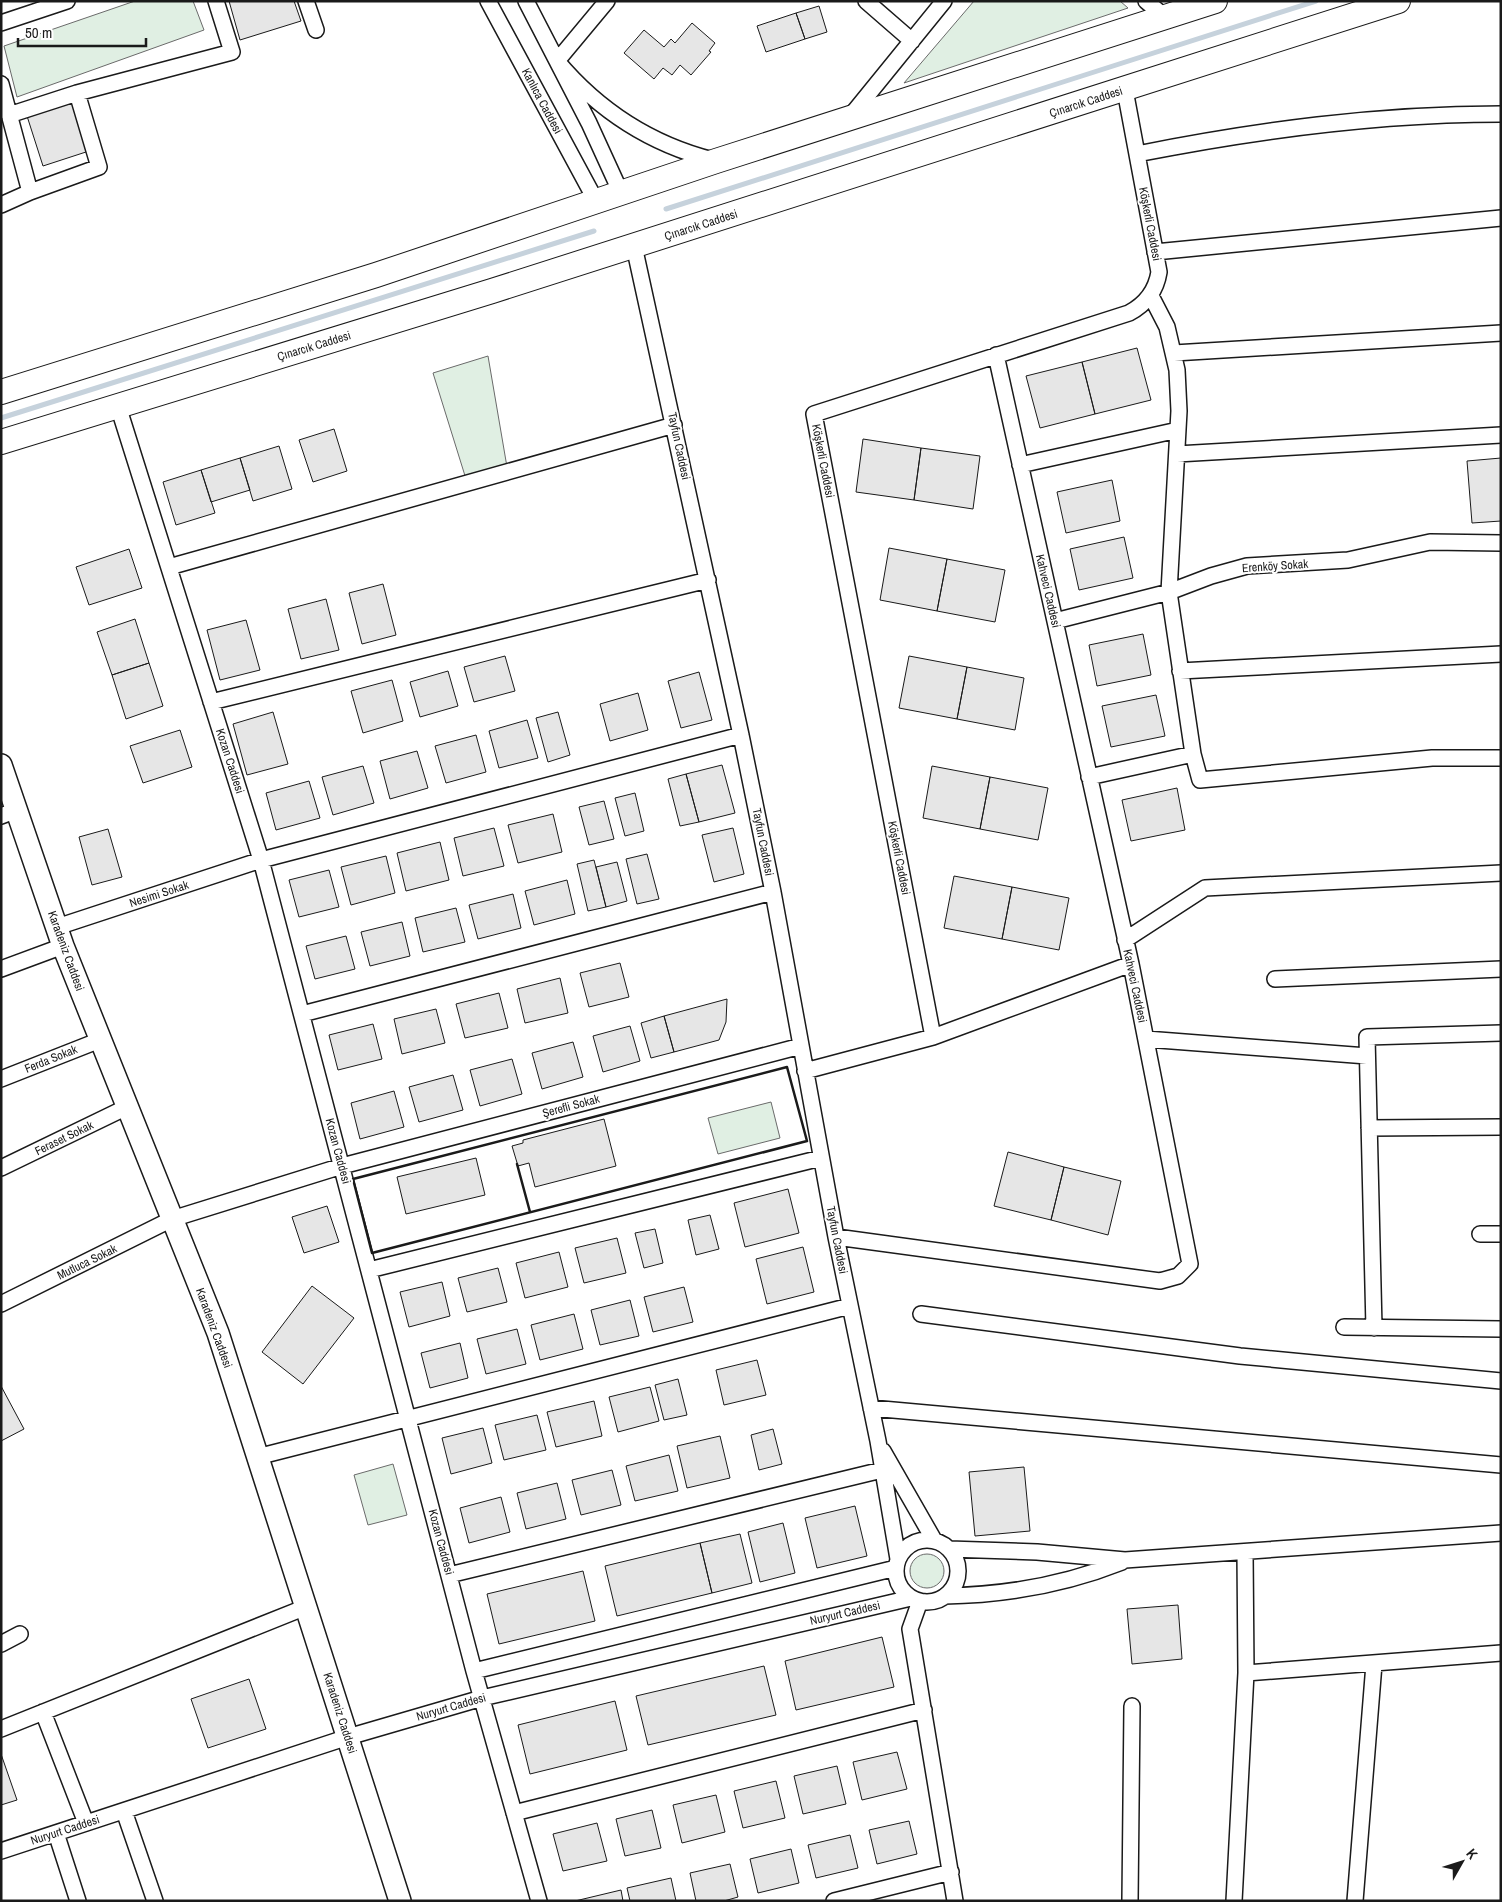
<svg xmlns="http://www.w3.org/2000/svg" width="1502" height="1902" viewBox="0 0 1502 1902" font-family="'Archivo Narrow',sans-serif">
	<rect width="100%" height="100%" fill="#fff"/>
	<path fill="#e0efe3" stroke="#6a6a6a" d="M135,1h58l11,29 -187,67 -13,-51z
		M974,1h146l8,7 -224,75z
		M488,356l19,111 -41,12 -33,-106z
		M771,1102l9,36 -62,16 -10,-36z
		M393,1464l14,51 -39,10 -14,-50z
		M910 1571a17 17 0 1 1 34 0a17 17 0 1 1-34 0Z"/>
	<g fill="none" stroke-linecap="round" stroke-linejoin="round">
		<path stroke="#c6d2dc" stroke-width="5" d="M666,209l650,-208
			M1,418l593,-187"/>
	</g>
	<path fill="#e6e6e6" stroke="#1a1a1a" d="M229,1h65l7,20 -61,19z
		M819,6l8,26 -22,7 -9,-26z
		M796,13l9,26 -39,13 -9,-26z
		M692,23l23,20 -6,8 2,1 -20,23 -11,-10 -8,10 -9,-7 -9,11 -30,-26 20,-23 20,17 7,-8 4,4z
		M73,101l16,50 -46,15 -16,-50z
		M1137,348l14,52 -56,14 -13,-52z
		M1082,362l13,52 -55,14 -14,-52z
		M334,429l13,42 -34,11 -14,-42z
		M863,439l58,9 -7,52 -58,-8z
		M279,446l13,43 -39,12 -13,-43z
		M921,448l59,8 -7,53 -59,-9z
		M240,458l10,32 -39,12 -10,-32z
		M1501,458v63l-29,2 -5,-62z
		M201,470l14,43 -39,12 -13,-43z
		M1112,480l8,41 -54,12 -9,-41z
		M1124,537l9,41 -54,12 -9,-41z
		M889,548l58,11 -10,52 -57,-11z
		M129,549l13,39 -53,17 -13,-38z
		M947,559l58,11 -10,52 -58,-11z
		M383,584l13,51 -34,9 -13,-51z
		M326,599l13,51 -38,9 -13,-50z
		M135,619l14,44 -37,12 -15,-43z
		M246,620l14,50 -40,10 -13,-50z
		M1143,634l8,41 -54,11 -8,-41z
		M505,656l10,35 -41,11 -10,-35z
		M909,656l58,11 -10,52 -58,-11z
		M149,663l14,43 -37,13 -14,-44z
		M967,667l57,11 -9,52 -58,-11z
		M448,671l10,35 -38,11 -10,-35z
		M699,672l13,48 -31,8 -13,-47z
		M392,680l11,41 -40,12 -12,-42z
		M638,693l10,37 -38,11 -10,-37z
		M1156,695l9,41 -54,11 -9,-41z
		M273,712l15,52 -41,11 -14,-51z
		M558,712l12,43 -22,7 -12,-44z
		M527,720l11,38 -39,10 -10,-37z
		M180,730l12,37 -49,16 -13,-37z
		M476,735l10,37 -40,11 -11,-37z
		M417,751l11,37 -38,11 -10,-38z
		M722,765l13,48 -36,9 -13,-48z
		M363,766l11,37 -41,12 -11,-38z
		M932,766l58,11 -10,52 -57,-11z
		M686,774l13,48 -19,4 -12,-47z
		M990,777l58,11 -10,52 -58,-11z
		M309,781l11,37 -44,12 -10,-37z
		M1177,788l8,42 -54,11 -9,-41z
		M635,793l9,38 -19,5 -10,-38z
		M604,801l10,38 -25,6 -10,-38z
		M553,814l9,38 -44,11 -10,-38z
		M494,828l10,38 -41,10 -9,-38z
		M733,828l11,46 -30,8 -12,-47z
		M108,829l14,48 -30,8 -13,-48z
		M440,842l9,38 -43,11 -9,-38z
		M647,854l12,45 -22,5 -11,-45z
		M386,856l9,37 -44,12 -10,-38z
		M594,860l12,47 -18,4 -11,-47z
		M617,862l10,39 -21,6 -10,-40z
		M329,870l10,37 -40,10 -10,-37z
		M954,876l58,11 -10,52 -58,-11z
		M567,880l8,34 -41,11 -9,-34z
		M1012,887l57,11 -10,52 -57,-11z
		M513,894l8,34 -43,11 -9,-34z
		M456,908l9,34 -42,10 -8,-34z
		M402,922l8,34 -40,10 -9,-34z
		M346,936l9,33 -40,10 -9,-33z
		M620,963l9,34 -40,10 -9,-34z
		M560,978l8,35 -43,10 -8,-34z
		M499,993l9,35 -43,10 -9,-34z
		M727,999l-1,23 -7,18 -45,12 -10,-36z
		M436,1009l9,34 -43,11 -8,-35z
		M664,1016l10,36 -23,6 -10,-35z
		M373,1024l9,35 -44,11 -9,-35z
		M630,1026l10,35 -37,11 -10,-36z
		M573,1042l10,35 -41,12 -10,-36z
		M512,1059l10,35 -42,12 -10,-36z
		M453,1075l10,35 -44,12 -10,-35z
		M394,1091l10,36 -44,12 -9,-36z
		M604,1119l12,47 -81,21 -6,-24 -11,3 -6,-20 11,-3v-3z
		M1008,1152l56,15 -13,53 -57,-14z
		M476,1158l9,37 -79,19 -9,-37z
		M1064,1167l57,14 -13,54 -57,-15z
		M788,1189l11,44 -54,14 -11,-44z
		M327,1206l12,36 -35,11 -12,-36z
		M710,1215l9,34 -23,6 -8,-35z
		M655,1229l8,34 -19,5 -9,-35z
		M617,1238l9,35 -42,10 -9,-35z
		M803,1247l11,45 -47,12 -11,-45z
		M559,1252l9,35 -43,11 -9,-35z
		M498,1268l9,34 -40,10 -9,-34z
		M442,1282l8,34 -41,11 -9,-35z
		M312,1286l42,32 -51,66 -41,-32z
		M684,1287l9,35 -40,10 -9,-35z
		M630,1300l9,36 -39,9 -9,-35z
		M574,1314l9,35 -43,11 -9,-35z
		M517,1329l9,35 -40,10 -9,-35z
		M460,1343l8,35 -38,10 -9,-35z
		M757,1360l9,35 -42,10 -8,-35z
		M678,1379l9,36 -23,5 -9,-35z
		M1,1386l23,43 -23,12z
		M650,1387l9,34 -41,11 -9,-35z
		M594,1401l8,35 -46,11 -9,-35z
		M537,1415l9,35 -42,10 -9,-35z
		M483,1428l9,35 -41,11 -9,-36z
		M773,1429l9,35 -23,6 -8,-35z
		M720,1436l10,42 -43,10 -10,-42z
		M669,1455l9,36 -43,10 -9,-35z
		M1024,1467l6,64 -55,5 -6,-64z
		M612,1470l9,35 -40,10 -9,-35z
		M557,1483l9,36 -40,10 -9,-36z
		M501,1497l9,35 -41,11 -9,-35z
		M855,1506l12,50 -50,12 -12,-50z
		M783,1523l12,50 -35,9 -12,-50z
		M740,1534l12,49 -40,10 -12,-50z
		M700,1543l12,50 -95,23 -12,-50z
		M583,1571l12,50 -96,23 -12,-50z
		M1178,1605l4,54 -50,5 -5,-55z
		M882,1637l12,50 -98,23 -11,-49z
		M764,1666l12,49 -128,30 -12,-49z
		M249,1679l17,50 -58,19 -17,-49z
		M615,1701l12,49 -97,24 -12,-49z
		M897,1752l10,37 -45,11 -9,-38z
		M1,1754l16,46 -16,5z
		M837,1766l9,38 -43,10 -9,-38z
		M776,1781l9,37 -42,10 -9,-37z
		M716,1795l9,37 -43,11 -9,-38z
		M652,1810l9,38 -36,8 -9,-37z
		M909,1821l8,33 -40,10 -8,-34z
		M597,1823l10,38 -44,10 -10,-37z
		M850,1835l8,33 -42,10 -8,-33z
		M791,1849l8,34 -41,10 -8,-34z
		M730,1864l8,33 -14,4h-28l-6,-28z
		M671,1878l5,23h-46l-3,-13z
		M621,1890l2,11h-48z"/>
	<g fill="none" stroke-linecap="round" stroke-linejoin="round">
		<g stroke="#1a1a1a" stroke-width="18">
			<path id="street" d="M306,1l10,29
				M488,1l108,200
				M526,1l63,122 32,70
				M607,1l-50,60c42,50 93,83 156,99
				M866,1l46,40
				M1146,1l19,16
				M1,23l66,-22
				M1,84l29,108
				M9,115l68,-22 155,-41 -16,-51
				M849,118l95,-117
				M1137,154c121,-24 240,-40 364,-40
				M1,205l29,-13 69,-25 -22,-74
				M634,246l107,489 32,157 63,345 42,204 20,118
				M1155,252l346,-34
				M1151,296l16,31 10,43 2,41 -10,181 24,162 7,26 232,-22h69
				M1174,353l327,-20
				M118,406l143,454 213,811 65,230
				M1177,454l324,-19
				M1020,465l158,-35
				M169,567l505,-142
				M1055,621l114,-29 42,-16 36,-10 101,-6 82,-18 71,1
				M1180,671l321,-17
				M211,702l497,-122
				M1089,777l104,-23
				M1,816l16,-6
				M57,927l204,-67 480,-125
				M1125,940l80,-52 296,-15
				M1,969l62,-23
				M1275,979l226,-10
				M302,1014l471,-122
				M933,1037l-119,-623 315,-101c17,-9 27,-22 30,-41l-34,-182
				M1146,1039l221,17
				M805,1071l128,-34 198,-73
				M1,1079l99,-39
				M1369,1128l132,-1
				M1,1168l126,-61
				M1480,1234h21
				M836,1237l324,44 18,-5 12,-12 -59,-300 -135,-609
				M369,1270l452,-112
				M1,1304l171,-85 170,-53 459,-120
				M921,1314l319,42 261,25
				M1344,1327l157,2
				M1374,1328l-7,-291 134,-4
				M871,1408l630,57
				M883,1451l51,89
				M257,1457l593,-151
				M896 1571a31 31 0 1 1 62 0a31 31 0 1 1-62 0Z
				M949,1549l88,3 88,8 376,-27
				M449,1575l433,-105
				M945,1596c62,-1 119,-11 177,-34
				M920,1601l-10,28 45,272
				M1,1644l19,-10
				M474,1671l422,-103
				M1246,1673l255,-20
				M43,1712l43,111
				M1,1729l305,-122
				M124,1811l31,90
				M514,1813l410,-103
				M56,1833l22,68
				M1,1851l347,-114 134,-39 429,-100
				M834,1901l117,-29
				M1130,1901l2,-195
				M1234,1901l12,-228 -1,-121
				M1355,1901l19,-237"/>
		</g>
		<g stroke="#1a1a1a" stroke-width="24">
			<path id="secondary" d="M1,765l62,181 155,387 182,568"/>
		</g>
		<g stroke="#1a1a1a" stroke-width="26">
			<path id="primary" d="M1,392l375,-117 340,-114 499,-160
				M1,442l491,-151 906,-290"/>
		</g>
		<use href="#street" stroke="#fff" stroke-width="15"/>
		<use href="#secondary" stroke="#fff" stroke-width="21"/>
		<use href="#primary" stroke="#fff" stroke-width="24"/>
		<path stroke="#1a1a1a" stroke-width="2.5" d="M787,1067l20,74 -435,112 -19,-74z
			M517,1164l13,48"/>
	</g>
	<g text-anchor="middle" stroke-width="4" stroke-linejoin="round" paint-order="stroke">
		<g font-size="12" fill="#1a1a1a" stroke="#fff">
			<text transform="translate(542 101) rotate(62)" y="4">Kanlıca Caddesi</text>
			<text transform="translate(1086 102) rotate(-18)" y="4">Çınarcık Caddesi</text>
			<text transform="translate(1150 224) rotate(79)" y="4">Köşkerli Caddesi</text>
			<text transform="translate(701 225) rotate(-18)" y="4">Çınarcık Caddesi</text>
			<text transform="translate(314 346) rotate(-17)" y="4">Çınarcık Caddesi</text>
			<text transform="translate(679 446) rotate(78)" y="4">Tayfun Caddesi</text>
			<text transform="translate(823 461) rotate(79)" y="4">Köşkerli Caddesi</text>
			<text transform="translate(1275 566) rotate(-4)" y="4">Erenköy Sokak</text>
			<text transform="translate(1048 591) rotate(77)" y="4">Kahveci Caddesi</text>
			<text transform="translate(230 761) rotate(72)" y="4">Kozan Caddesi</text>
			<text transform="translate(763 842) rotate(79)" y="4">Tayfun Caddesi</text>
			<text transform="translate(899 858) rotate(79)" y="4">Köşkerli Caddesi</text>
			<text transform="translate(159 894) rotate(-18)" y="4">Nesimi Sokak</text>
			<text transform="translate(66 951) rotate(70)" y="4">Karadeniz Caddesi</text>
			<text transform="translate(1135 986) rotate(78)" y="4">Kahveci Caddesi</text>
			<text transform="translate(51 1059) rotate(-22)" y="4">Ferda Sokak</text>
			<text transform="translate(571 1106) rotate(-15)" y="4">Şerefli Sokak</text>
			<text transform="translate(64 1138) rotate(-26)" y="4">Feraset Sokak</text>
			<text transform="translate(338 1151) rotate(75)" y="4">Kozan Caddesi</text>
			<text transform="translate(837 1240) rotate(79)" y="4">Tayfun Caddesi</text>
			<text transform="translate(87 1262) rotate(-26)" y="4">Mutluca Sokak</text>
			<text transform="translate(214 1328) rotate(70)" y="4">Karadeniz Caddesi</text>
			<text transform="translate(441 1542) rotate(75)" y="4">Kozan Caddesi</text>
			<text transform="translate(845 1613) rotate(-13)" y="4">Nuryurt Caddesi</text>
			<text transform="translate(451 1707) rotate(-16)" y="4">Nuryurt Caddesi</text>
			<text transform="translate(340 1713) rotate(72)" y="4">Karadeniz Caddesi</text>
			<text transform="translate(65 1830) rotate(-18)" y="4">Nuryurt Caddesi</text>
		</g>
	</g>
	<rect width="1502" height="1902" fill="none" stroke="#1a1a1a" stroke-width="5"/>
	<g transform="translate(1462 1862) rotate(51)" stroke="#ffffff" stroke-width="4" paint-order="stroke">
	<path d="M0-4L9 19L0 12L-9 19Z" fill="#1a1a1a"/>
	<text y="-8" font-size="14" font-weight="bold" text-anchor="middle" fill="#1a1a1a">K</text>
	</g>
	<path d="M18 38v8h128v-8" fill="none" stroke="#1a1a1a" stroke-width="2.5"/>
	<text x="25" y="38" font-size="15" fill="#1a1a1a" stroke="#ffffff" stroke-width="4" paint-order="stroke">50 m</text>
</svg>
